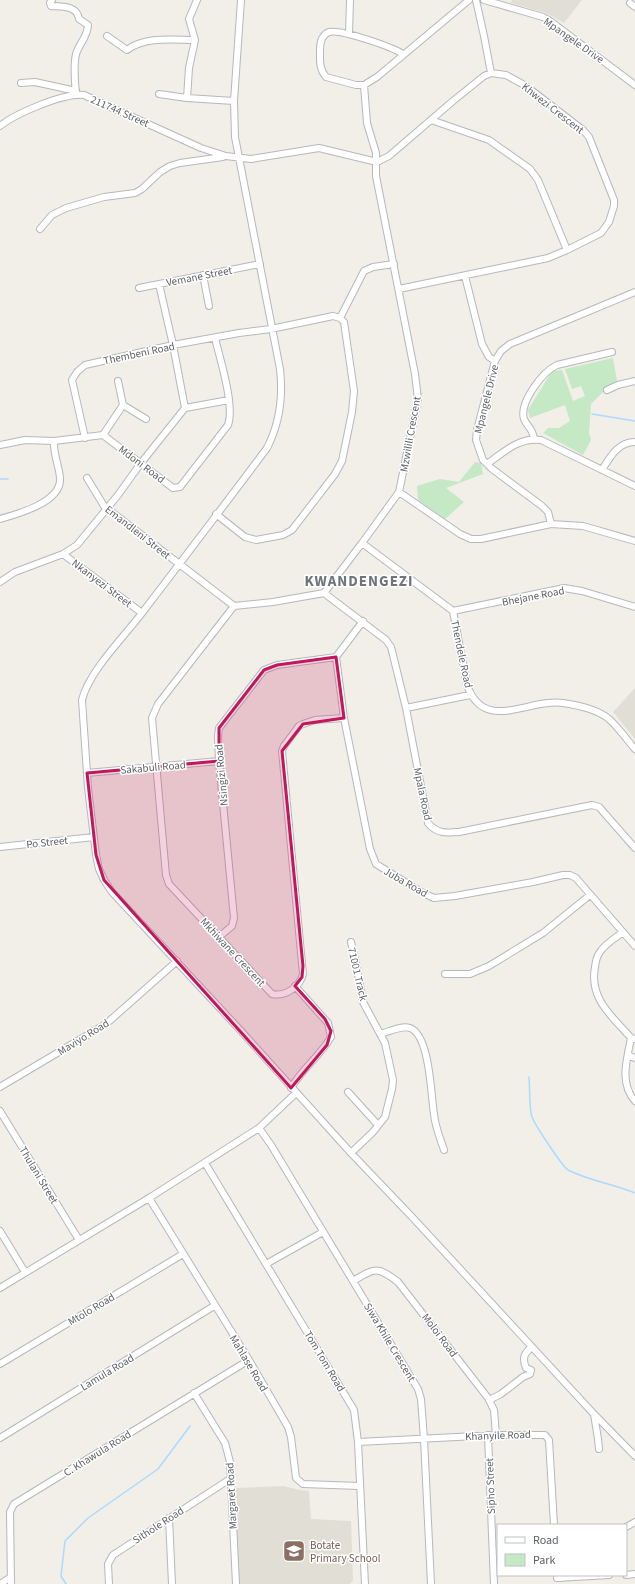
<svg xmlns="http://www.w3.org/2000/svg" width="635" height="1584" viewBox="0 0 635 1584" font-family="'Source Sans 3',sans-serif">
	<rect width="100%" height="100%" fill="#f1efe8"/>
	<path fill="#e1ded6" d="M512,0h70l-18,23 -18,-10 -35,-10z
		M635,688v51l-22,-27z
		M283,1486l17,4 9,1 2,28 40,2 2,59 -3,4h-112l-3,-96z"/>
	<path fill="#c5e8c5" d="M613,358l4,23 -16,13 -10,10 -2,29 2,7 -8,15 -40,-22 5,-5h11l11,-7 -5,-16 -35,13 -2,-8 24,-39 10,-1 11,31 12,-5 -4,-10 -9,3 -7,-20z
		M475,462l6,1 2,11 -37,14 18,14 -19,17 -27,-19 -1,-14 23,-7 19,3z"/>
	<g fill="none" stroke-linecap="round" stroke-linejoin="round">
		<path stroke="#aadaff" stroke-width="1.5" d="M592,414l43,7
			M0,479h8
			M529,1077c1,10 0,32 3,40 3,8 30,49 36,53 22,11 45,14 67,23
			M66,1584l-5,-8 4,-35 23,-23 70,-49 32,-43"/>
		<g stroke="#b5b8bc" stroke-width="8">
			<path id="minor" d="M52,0l-2,3 1,3c11,1 26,-1 28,13l9,6c0,11 -9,19 -12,29 -3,13 -1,27 0,40
				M241,0l-7,101 1,36 45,232c3,27 0,54 -13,79 -41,55 -83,110 -125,165 -18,24 -53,58 -60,87l6,88 8,67 3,14 5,11 8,12 129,139 110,122 62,65 179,194 43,44
				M476,0l8,36 7,37
				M484,0l59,17 7,4 85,64
				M630,3l5,4
				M349,34l1,-34
				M107,36l20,14c18,-14 47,-10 68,-10
				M21,83l14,-1 41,9
				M364,85h-8l-30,-8c-7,-8 -6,-17 -6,-27 0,-7 1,-15 9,-18 12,-3 63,15 74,22
				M159,94l28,4 47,3
				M187,98l2,-30 6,-28 -6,-21 8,-19
				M431,120l58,20 41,29 8,11 29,70
				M0,126c16,-13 64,-33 84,-31l117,53 25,8 25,3 68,-11 58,14
				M377,162l12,-6 64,-55 31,-25 7,-3 15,2 20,11 57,44 6,7 25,63v6l-5,16 -8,11 -34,17 -19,8 -24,5 -125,26
				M40,229l12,-14 14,-7 38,-11 31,-4 7,-4 18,-17 10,-6 10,-3 43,-6
				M203,275l6,31
				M465,276l17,68 7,13 6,4
				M139,288l121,-24
				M340,318l24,-47 9,-4 21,-3
				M607,390l11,-5 17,-4
				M123,405l23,14
				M185,408l44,-8
				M103,435l20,-30 -5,-24
				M85,438l-13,-58 5,-8 8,-7 88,-20 66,-12 32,-4 62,-13 7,2 4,4 10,69 -2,21 -10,49 -7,13 -43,56 -9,5 -27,5 -11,-3 -29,-23
				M534,439c-1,-11 -7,-12 -10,-20 -5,-16 18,-47 33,-54l55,-13
				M0,445l25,-5 29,1
				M487,464c17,-12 32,-27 54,-24l94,46
				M602,470c8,-13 16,-28 33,-28
				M87,478l17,28 130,100 39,-4 51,-9 38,-50 37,-51 19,-93 -3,-25 -39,-198v-23l-9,-30 -3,-38 13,-8 92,-77
				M399,492l61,42 11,5h10l70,-15 32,2 52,15
				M0,519c18,-5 62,-17 60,-41 -1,-13 -7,-24 -6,-37l49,-6 70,53 7,-1 48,-62c7,-19 -8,-66 -13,-87
				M551,524l-3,-12 -6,-6 -51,-38 -8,-8 -7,-20 1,-10 18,-69 6,-10 9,-7 125,-52
				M362,543l91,68 14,74c17,49 62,13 96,18 14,2 35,7 46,16 10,9 18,21 26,30
				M63,554l79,59
				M0,582l15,-10 48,-18 14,-9 41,-50 23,-32 44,-55 -12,-63 -14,-61
				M324,593l62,47 5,7 15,61 22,115c9,11 18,10 31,9l133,-27 7,2 36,41
				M234,606l-76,98 -6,14 14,157 3,9 103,110c13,3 28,-7 31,-20l-21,-223 2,-5 15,-20 4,-2 12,-4 29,-2
				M453,611l111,-23 18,3 53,16
				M363,621l-27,36 8,61 26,131 6,15 45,28 13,6 21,-2 78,-14 30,-7h7l6,3 59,68
				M406,708l64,-13
				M87,773l132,-12
				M0,847l94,-10
				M623,932c-8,6 -18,12 -23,20 -4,5 -4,9 -5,15 -6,32 17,49 36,71l4,1
				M219,937l13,-11 2,-8 -15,-157 -1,-25 1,-8 45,-58 13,-5 59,-8
				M351,942l5,21 7,39 22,41 8,37 -1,9 -7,28 -12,15 -22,21
				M445,974h25l19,-8 54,-33 47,-38
				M380,1034c9,-2 21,-9 30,-6 20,7 21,68 24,86 1,12 6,24 10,36
				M631,1038c-4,21 -12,45 4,63
				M628,1055l7,3
				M0,1087l106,-63 71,-63
				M291,1088c11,-19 29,-32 40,-51l-3,-14 -33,-37
				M348,1092l30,33
				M0,1111l79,129
				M259,1128l12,17 147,244 3,10 3,40 7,145
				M205,1163l149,247 4,32 7,142
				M149,1198l100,162 39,67 3,10 5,41 7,6 57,2
				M0,1231l25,41
				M266,1264l57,-32
				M353,1281c22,-13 24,-15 45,1l90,116 6,12 2,25
				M0,1288l149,-90 110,-70 37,-35
				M0,1364l183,-110
				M194,1393l31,50 5,19 6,122
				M489,1400l12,-6 22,-17 7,-3 1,-4 -5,-2c-4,-10 -2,-15 6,-21
				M594,1414l4,25 1,10
				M488,1435l6,149
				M0,1438l214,-132
				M358,1442l138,-7h49l4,5 5,85
				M169,1518l3,66
				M626,1527l9,-5
				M626,1575l9,-1
				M557,1578l52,-3
				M0,1584l11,-7
				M11,1584l-1,-72 4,-8 235,-144
				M109,1584l-1,-20 5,-9 117,-76"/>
		</g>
		<use href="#minor" stroke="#fff" stroke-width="6"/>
	</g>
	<path fill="#c2185b" fill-opacity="0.2" stroke="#c2185b" stroke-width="3" stroke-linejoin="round" d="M336,657l8,61 -41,6 -21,27 21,215 -1,11 -7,9 30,33 6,12 -4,14 -36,43 -187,-208 -8,-25 -9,-82 132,-12v-33l45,-58 13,-5z"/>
	<defs>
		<g id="school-square" transform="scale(1.15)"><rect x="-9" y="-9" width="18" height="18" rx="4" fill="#8d6e63" stroke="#fff"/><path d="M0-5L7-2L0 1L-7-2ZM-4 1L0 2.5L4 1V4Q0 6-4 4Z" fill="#fff"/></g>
	</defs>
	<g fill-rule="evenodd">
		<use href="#school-square" x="294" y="1551"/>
	</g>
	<g text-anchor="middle" stroke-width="3" stroke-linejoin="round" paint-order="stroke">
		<g font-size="11" fill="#5f6368" stroke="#fff">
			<text transform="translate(574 40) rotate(35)" y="4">Mpangele Drive</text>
			<text transform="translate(553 108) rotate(38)" y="4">Khwezi Crescent</text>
			<text transform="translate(120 111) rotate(24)" y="4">211744 Street</text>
			<text transform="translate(199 276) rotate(-11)" y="4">Vemane Street</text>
			<text transform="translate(139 353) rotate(-12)" y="4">Thembeni Road</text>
			<text transform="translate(486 399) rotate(-76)" y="4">Mpangele Drive</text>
			<text transform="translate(410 434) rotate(-80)" y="4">Mzwilili Crescent</text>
			<text transform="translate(142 464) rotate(37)" y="4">Mdoni Road</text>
			<text transform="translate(138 532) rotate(38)" y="4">Emandleni Street</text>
			<text transform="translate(102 583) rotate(37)" y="4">Nkanyezi Street</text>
			<text transform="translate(533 596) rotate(-11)" y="4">Bhejane Road</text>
			<text transform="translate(462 654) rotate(78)" y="4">Thendele Road</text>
			<text transform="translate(153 767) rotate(-5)" y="4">Sakabuli Road</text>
			<text transform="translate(221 775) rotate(-95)" y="4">Nsingizi Road</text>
			<text transform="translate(423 794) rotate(78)" y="4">Mpala Road</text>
			<text transform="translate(47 842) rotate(-6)" y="4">Po Street</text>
			<text transform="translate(406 882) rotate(30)" y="4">Juba Road</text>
			<text transform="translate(233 952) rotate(47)" y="4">Mkhiwane Crescent</text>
			<text transform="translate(358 974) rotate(77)" y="4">71001 Track</text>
			<text transform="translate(83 1037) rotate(-32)" y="4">Maviyo Road</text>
			<text transform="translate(39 1175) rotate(59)" y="4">Thulani Street</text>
			<text transform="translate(91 1309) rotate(-31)" y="4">Mtolo Road</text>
			<text transform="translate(440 1335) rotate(53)" y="4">Moloi Road</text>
			<text transform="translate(390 1342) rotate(59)" y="4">Siwa Khile Crescent</text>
			<text transform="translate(325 1361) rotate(59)" y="4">Tom Tom Road</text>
			<text transform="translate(249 1363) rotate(59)" y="4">Mahlase Road</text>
			<text transform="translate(107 1372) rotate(-31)" y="4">Lamula Road</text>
			<text transform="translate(498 1435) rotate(-2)" y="4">Khanyile Road</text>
			<text transform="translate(97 1453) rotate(-32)" y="4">C. Khawula Road</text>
			<text transform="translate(490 1486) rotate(-92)" y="4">Sipho Street</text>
			<text transform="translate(231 1496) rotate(-93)" y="4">Margaret Road</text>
			<text transform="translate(158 1525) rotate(-33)" y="4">Sithole Road</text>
		</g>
		<g font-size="11" fill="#785e54" stroke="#fff" text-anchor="start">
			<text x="310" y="1549">Botate<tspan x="310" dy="13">Primary School</tspan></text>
		</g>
		<g font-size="15" font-weight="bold" letter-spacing="1" fill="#70757a" stroke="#fff">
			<text x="359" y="586">KWANDENGEZI</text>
		</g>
	</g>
	<rect x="497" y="1524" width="130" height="52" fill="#ffffff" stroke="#bfc1c3"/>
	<rect x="505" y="1537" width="20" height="6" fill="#ffffff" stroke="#bfc1c3"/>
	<text x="533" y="1544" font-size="12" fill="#5f6368">Road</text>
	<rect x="505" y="1554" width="20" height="12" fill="#c5e8c5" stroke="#bfc1c3"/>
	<text x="533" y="1564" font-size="12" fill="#5f6368">Park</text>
</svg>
